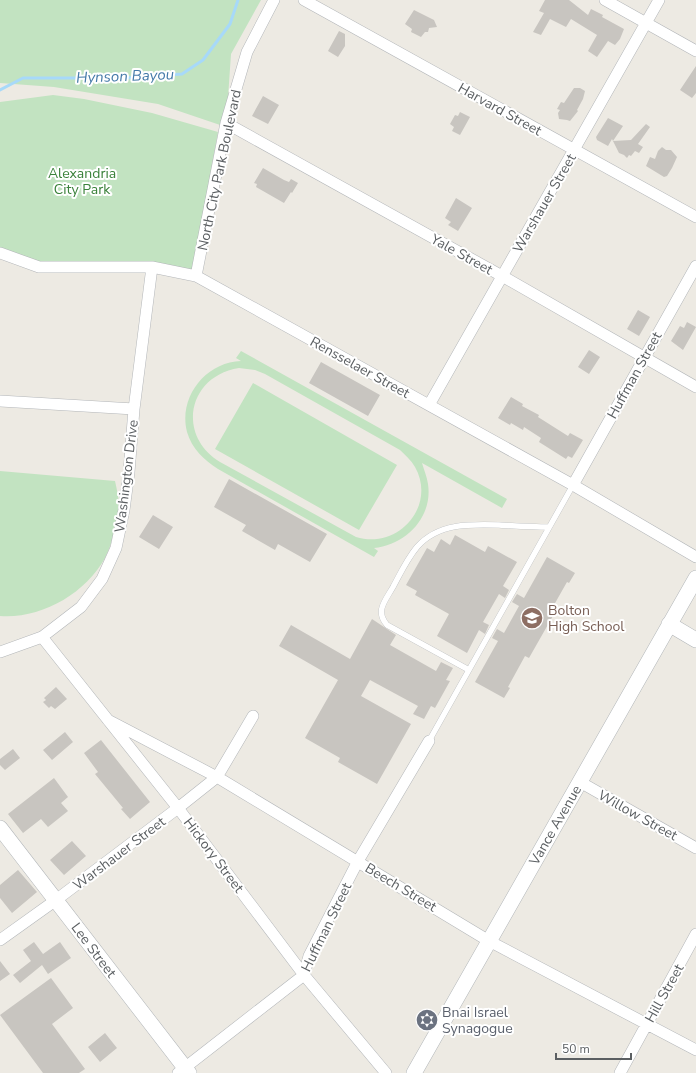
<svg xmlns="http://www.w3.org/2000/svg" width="696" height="1073" viewBox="0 0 696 1073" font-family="'Nunito Sans',sans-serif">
	<rect width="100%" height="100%" fill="#edeae3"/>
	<path fill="#c2e3c1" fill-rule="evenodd" d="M0,0h261l-30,54 -5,73 -68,-23 -104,-17 -54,-4z
		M53,95l31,4 68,14 66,19 -25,138 -153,-7 -40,-13v-148z
		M241,351l266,148 -5,9 -80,-45c2,7 5,14 6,21 5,33 -22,61 -54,64l4,3 -4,6 -156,-88c-14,-9 -26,-20 -31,-37 -9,-35 19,-70 54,-71l-5,-3zM239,368l16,2 10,4 135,76c5,5 11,10 15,17 22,39 -17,83 -59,70l-136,-75c-44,-27 -32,-86 19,-94z
		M253,383l144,82 -38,65 -144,-81z
		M0,471l115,10c2,9 4,18 4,27 0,8 -3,16 -5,24 -2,9 -5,18 -9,26 -20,36 -64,61 -105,58z"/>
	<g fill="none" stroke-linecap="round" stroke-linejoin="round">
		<path stroke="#a7d9f9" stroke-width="3" d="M0,90l23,-12h102l57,-4 21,-14 27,-36 8,-24"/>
	</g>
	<path fill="#c8c5c0" d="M545,0h24l19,15 3,-6 12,6 -1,2 22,12 -4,10 -5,6 -7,-4 -11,16 -9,-6 9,-16 -26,-16 -5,8 -16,-8 -9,16 -8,-3 11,-19 -5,-2z
		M414,10l20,10 3,7 -8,1 -1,4h-3l-4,5 -10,-5 1,-3 -7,-5z
		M339,31l6,3v12l-7,11 -10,-6z
		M696,66v27l-4,5 -12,-8z
		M574,88h6l5,3 -2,8 -6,11 1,1 -8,10 -3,-1 -8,-1 -1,-6 2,-3 -3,-1 4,-7 3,1z
		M263,96l16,9 -11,19 -16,-8z
		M460,112l10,5 -10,18 -8,-4 2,-4 -4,-3 5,-9 3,1z
		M608,118l15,8 -10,15 18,-1 15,-16 4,3 -12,17 5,3 -4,6 -4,-2 -4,5 -2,-1 -2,3 -3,-3 -5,-2 -7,-14 -4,7 -11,-6 -1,-3z
		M662,147l4,3h5l6,7 -5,11 -5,8 -3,1 -18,-11 4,-9 5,2 3,-8z
		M263,168l21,12 5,2 2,-3 7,4 -6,10 -1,-1 -7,11 -28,-16 1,-3 -3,-1z
		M456,198l16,10 -14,23 -10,-6 3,-3 -6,-4z
		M638,310l12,7 -11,19 -12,-7z
		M687,322l9,5 -13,23 -12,-9 9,-15 4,2z
		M589,350l11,7 -11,17 -11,-7z
		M321,362l59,33 -12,21 -59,-33z
		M511,397l12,7 -1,2 17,9 -1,2 30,19 2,-3 13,7 -11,18 -4,-2 -2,3 -27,-17 2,-4 -17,-11 -1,3 -12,-7 -1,2 -12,-7z
		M229,479l98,55 -17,28 -32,-18 -3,6 -33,-19 4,-6 -32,-18z
		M153,515l20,12 -14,22 -20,-12z
		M455,535l30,17 3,-6 29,16 -14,24 6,4 -4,8 -6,-4 -16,28 6,3 -4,9 -6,-4 -12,23 -30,-17 12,-22 -34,-19 2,-4 -11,-6 21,-37 7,4 7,-13 9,6z
		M547,557l28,16 -6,10 -2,-1 -17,30 4,2 -25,44 -4,-2 -17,31 2,1 -6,10 -29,-16 23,-41 -6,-3 5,-9 7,4 15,-27 -7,-4 5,-8 7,4z
		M372,619l24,16 -6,10 46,26 5,-9 12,6 -7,12 4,1 -15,27 -4,-2 -7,13 -11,-5 5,-8 -48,-26 -9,16 50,28 -34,60 -39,-22 2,-4 -35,-20 33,-58 -59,-34 12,-21 59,34z
		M56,687l11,12 -12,10 -4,-3 -2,2 -6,-6 3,-2 -2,-2z
		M65,732l8,10 -21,18 -9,-10z
		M101,740l49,62 -20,17 -9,-10 2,-1 -28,-34 3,-2 -14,-19z
		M13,749l7,9 -15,12 -5,-5v-6z
		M54,778l14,19 -7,6 7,8 -20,16 -7,-8 -18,14 -15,-19z
		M72,841l14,15 -22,19 -14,-15z
		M18,870l19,22 -25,21 -12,-15v-13z
		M34,942l9,12 17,-12 11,16 -23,16 -6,-9 -22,18 -7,-8 18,-14 -8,-11z
		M0,961l10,13 -10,7z
		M51,978l22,30 -21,16 33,45 -6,4h-36l-43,-58z
		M105,1033l12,15 -17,14 -12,-15z"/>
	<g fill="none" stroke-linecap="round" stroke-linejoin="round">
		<g stroke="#b3b6b9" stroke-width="6">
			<path id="lane" d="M469,670l-82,-45c-12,-14 -2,-24 6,-38 7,-13 14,-28 24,-40 21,-24 53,-23 82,-22 17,1 33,2 50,2
				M429,741l144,-256"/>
		</g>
		<g stroke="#b3b6b9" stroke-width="12">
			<path id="street" d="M304,0l392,217
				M605,0l91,51
				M226,123l276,153 194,111
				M0,253l39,14h113l44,9 377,209 123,72
				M196,276l30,-153 21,-71 27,-52
				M0,401l134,8
				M429,405l230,-405
				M573,485l123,-219
				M42,637l136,171 126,167 82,98
				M0,652l42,-15 39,-30 21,-28 14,-31 8,-38 5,-38 5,-63 18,-142
				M108,720l109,57 272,164 207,109
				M580,782l116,66
				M0,940l56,-40 122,-92 39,-31 36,-61
				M178,1073l126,-98 5,-19 49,-95 71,-120
				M620,1073l76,-139"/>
		</g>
		<g stroke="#b2b6b9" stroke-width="16">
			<path id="secondary" d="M669,624l27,16
				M0,828l189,245
				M414,1073l282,-495"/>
		</g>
		<use href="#lane" stroke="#fff" stroke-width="5.5"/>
		<use href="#street" stroke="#fff" stroke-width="11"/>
		<use href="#secondary" stroke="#fff" stroke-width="15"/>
	</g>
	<defs>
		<g id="school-disc" transform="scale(1.15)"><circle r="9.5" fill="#8d6e63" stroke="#fff"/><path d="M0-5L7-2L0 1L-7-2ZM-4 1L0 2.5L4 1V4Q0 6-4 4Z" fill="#fff"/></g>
		<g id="synagogue-disc" transform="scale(1.15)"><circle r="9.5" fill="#6b7280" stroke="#fff"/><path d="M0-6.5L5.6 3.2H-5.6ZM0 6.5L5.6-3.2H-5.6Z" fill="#fff"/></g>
	</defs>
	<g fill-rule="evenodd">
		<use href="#school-disc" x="532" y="618"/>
		<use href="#synagogue-disc" x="427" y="1020"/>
	</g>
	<g text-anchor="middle" stroke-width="4" stroke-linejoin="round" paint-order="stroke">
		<g font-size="14" fill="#5b5f62" stroke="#fff">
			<text transform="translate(500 109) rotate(29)" y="5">Harvard Street</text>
			<text transform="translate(219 170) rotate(-78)" y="5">North City Park Boulevard</text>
			<text transform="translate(544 203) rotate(-60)" y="5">Warshauer Street</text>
			<text transform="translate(462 254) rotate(29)" y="5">Yale Street</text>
			<text transform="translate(360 367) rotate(29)" y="5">Rensselaer Street</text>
			<text transform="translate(634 375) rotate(-61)" y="5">Huffman Street</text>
			<text transform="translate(126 476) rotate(-83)" y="5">Washington Drive</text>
			<text transform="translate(638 815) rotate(29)" y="5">Willow Street</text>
			<text transform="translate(555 825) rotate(-60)" y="5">Vance Avenue</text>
			<text transform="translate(119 853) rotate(-37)" y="5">Warshauer Street</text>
			<text transform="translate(214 855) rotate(53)" y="5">Hickory Street</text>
			<text transform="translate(401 887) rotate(31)" y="5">Beech Street</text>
			<text transform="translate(326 927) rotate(-64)" y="5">Huffman Street</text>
			<text transform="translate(94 950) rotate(53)" y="5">Lee Street</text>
			<text transform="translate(664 993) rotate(-61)" y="5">Hill Street</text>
		</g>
		<g font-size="14" fill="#3b823b" stroke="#fff">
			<text x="82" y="178">Alexandria<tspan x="82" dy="16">City Park</tspan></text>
		</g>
		<g font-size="14" fill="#785e54" stroke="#fff" text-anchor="start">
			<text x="548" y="615">Bolton<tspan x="548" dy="16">High School</tspan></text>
		</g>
		<g font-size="14" fill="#5b616d" stroke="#fff" text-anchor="start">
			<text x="442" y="1017">Bnai Israel<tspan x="442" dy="16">Synagogue</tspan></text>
		</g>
		<g font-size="15" font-style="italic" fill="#457aa9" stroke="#fff">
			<text transform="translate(125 76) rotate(-2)" y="5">Hynson Bayou</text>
		</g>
	</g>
	<path d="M556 1053v6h75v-6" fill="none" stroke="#5b5f62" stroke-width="2"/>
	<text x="562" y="1053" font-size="12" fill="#5b5f62" stroke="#ffffff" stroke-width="3" paint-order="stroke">50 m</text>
</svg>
